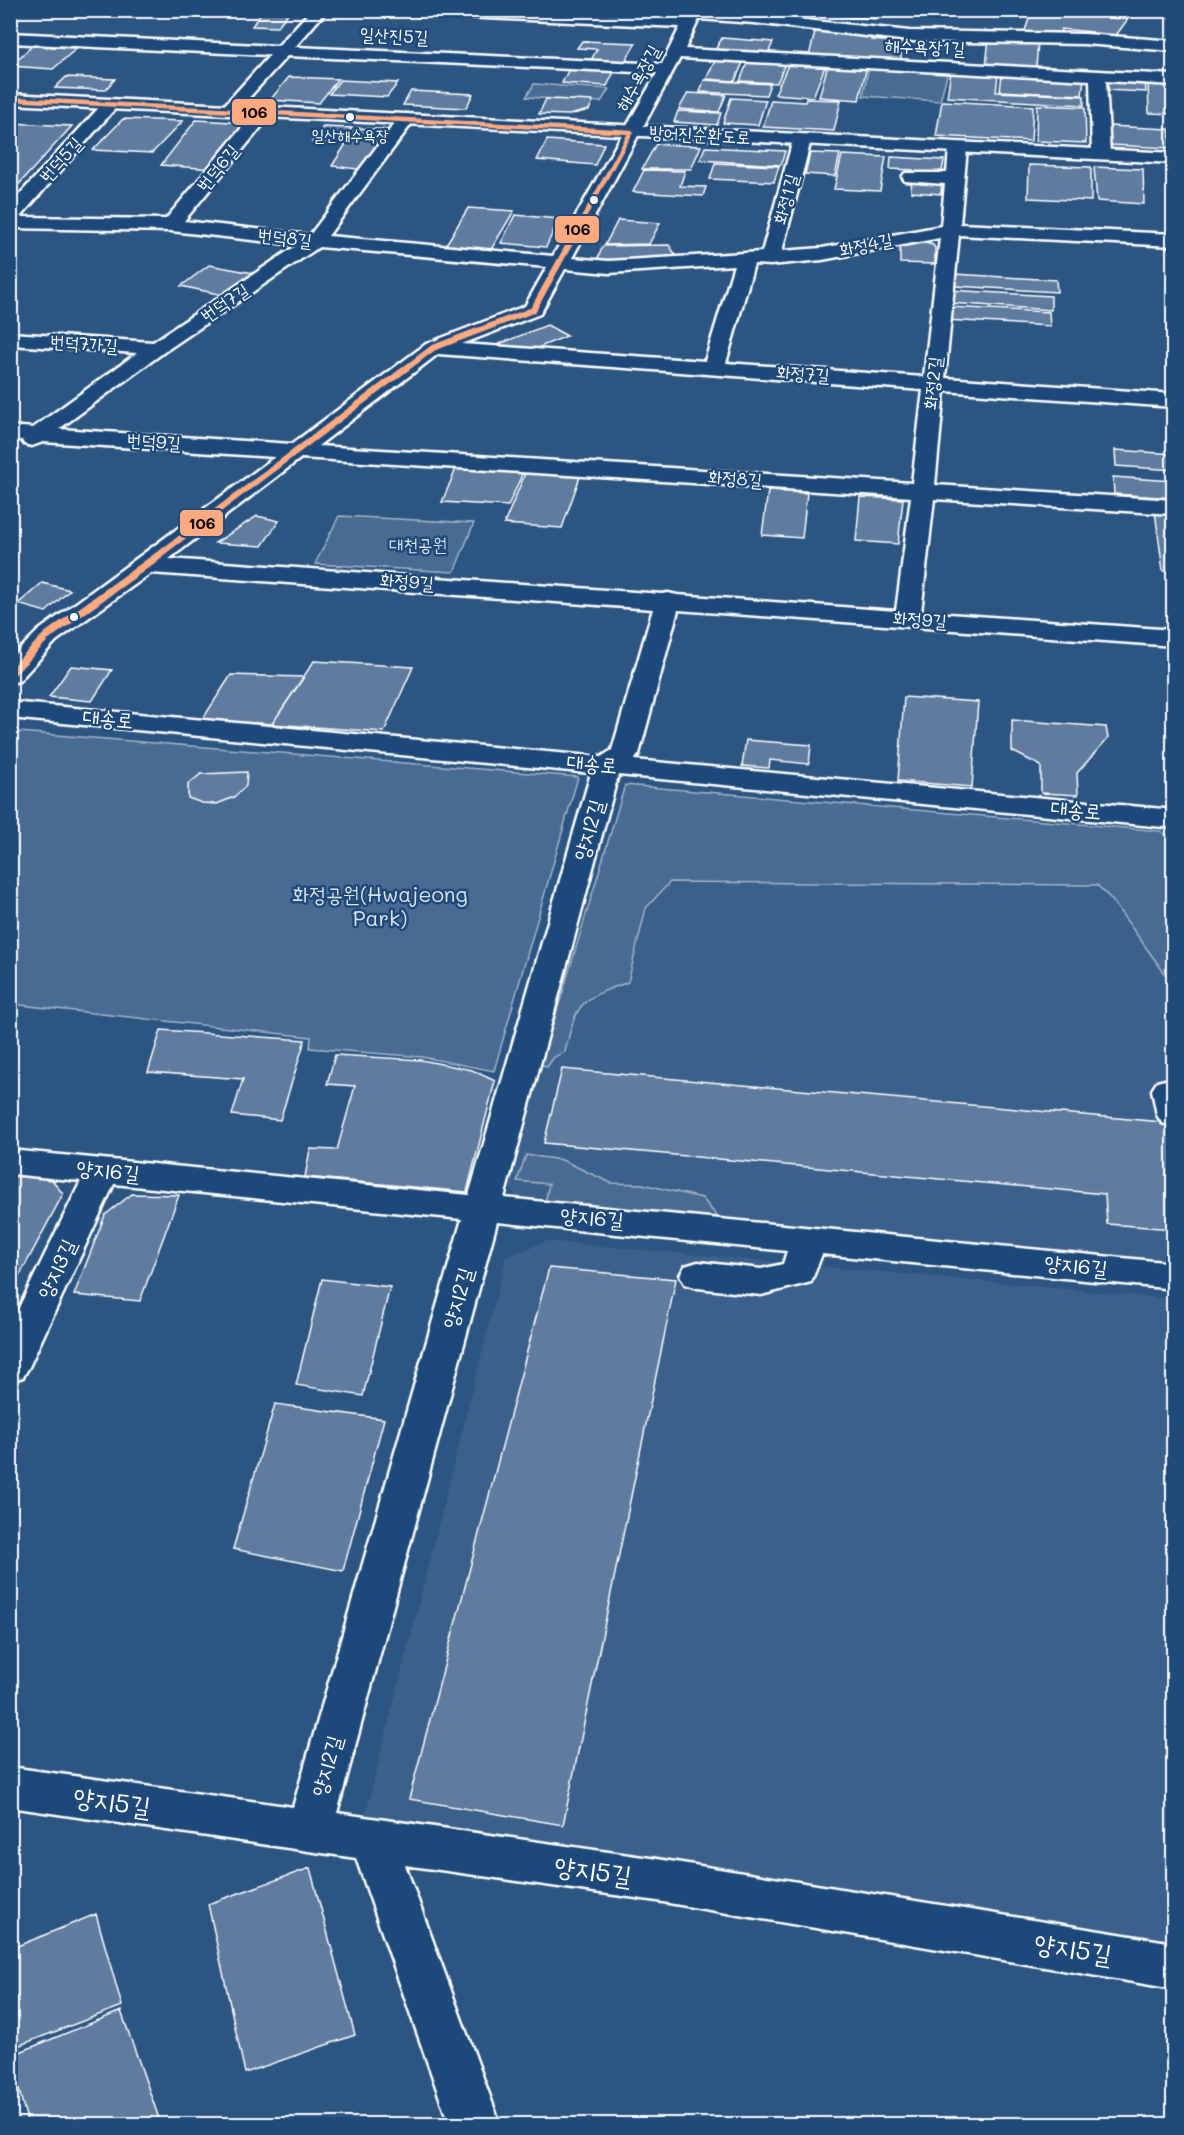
<svg xmlns="http://www.w3.org/2000/svg" width="1184" height="2135" viewBox="0 0 1184 2135" font-family="Mali,'Poor Story',sans-serif">
	<rect width="100%" height="100%" fill="#2c5582"/>
	<filter id="ink" filterUnits="userSpaceOnUse"><feTurbulence type="fractalNoise" baseFrequency=".0167" numOctaves="2"/><feDisplacementMap in="SourceGraphic" scale="12" xChannelSelector="R" yChannelSelector="G"/><feConvolveMatrix kernelMatrix="1 2 1 2 8 2 1 2 1" color-interpolation-filters="sRGB"/></filter>
	<g filter="url(#ink)">
		<path fill="#3b618b" d="M625,785l548,47v431l-652,-62 -16,-17z
			M547,1241l626,58v642l-808,-125 141,-559z"/>
		<path fill="#486b92" stroke="#a4b5c8" stroke-width="1.5" d="M869,66l79,5 -8,30 -77,-5z
			M534,84l75,5 -8,13 -75,-5z
			M339,516l135,7 -20,49 -139,-8z
			M19,732l559,45 -84,294 -72,-14 -112,-9 1,-11 -300,-33 -1,-259z
			M625,785l535,46 13,9v145l-62,-86 -14,-14 -427,-3 -24,26 -18,74c-49,18 -51,19 -63,70l-11,5 -7,10 -6,-3z
			M526,1155l36,5 49,23 31,1 60,14 18,22 -175,-17 4,-19 -32,-3z"/>
		<path fill="#5e7c9f" stroke="#fff" stroke-width="1.5" d="M263,10h9l17,2 -12,15 -25,-1z
			M627,10h26l-2,4 -6,1 -21,-1z
			M827,10h54l-3,9 -53,-4z
			M1031,12l97,7 -14,19 -22,-1v-5l-31,-3v5h-37z
			M816,28l56,6 -1,6 30,2v19l-92,-5z
			M722,38l51,4 -5,12 -54,-2z
			M989,39l49,1 -2,29 -50,-3z
			M582,41l54,2 -12,20 -34,-1 7,-13 -20,-1z
			M32,46l45,2 -24,21 -43,-3z
			M716,59l28,1 -9,21 -29,-2z
			M748,61l38,1 -9,21 -37,-2z
			M789,63l37,1 -13,33 -38,-3z
			M828,64l39,2 -8,34 -40,-3z
			M569,69l45,3 -7,14 -45,-3z
			M951,71l47,3 -2,18 88,4v9l-137,-8z
			M1002,74l82,4 -2,17 -82,-4z
			M66,77l49,2 -10,11 -50,-2z
			M289,77l49,2 -19,24 -49,-3z
			M340,80l58,3 -11,14 -58,-3z
			M704,80l66,4 -4,11 -66,-3z
			M1117,80l28,2 1,10 -40,-2 1,-8z
			M1148,82l26,1v31l-25,-1z
			M411,91l62,3 -7,14 -63,-3z
			M688,93l38,2 -7,17 -40,-3z
			M731,98l35,2 -8,25 -35,-2z
			M546,99l47,2 -4,9 -20,5 -30,-1z
			M806,99l35,1 -7,31 -71,-4 8,-27 34,2z
			M942,101l91,5 -2,35 -95,-5z
			M1037,105l48,2 1,36 -50,-2z
			M678,111l43,2 -4,12 -43,-3z
			M123,119l60,2 -31,32 -59,-3z
			M196,120l52,3 -36,46 -51,-4z
			M10,123l62,3 -62,68z
			M1109,126l60,3 2,19 -61,-3z
			M323,127l29,1 -13,15 -27,-1z
			M356,128l37,2 -27,40 -34,-4z
			M547,140l57,4 -9,21 -58,-5z
			M656,144l45,2 -10,23h-49z
			M705,147l80,4 -4,14 -81,-5z
			M810,153l30,1 -5,22 -30,-2z
			M842,155l44,2 -6,34 -46,-2z
			M891,157l53,3 -3,17 -29,-1 1,-6 -23,-1z
			M715,163l64,3 -5,16 -64,-3z
			M1029,165l62,2v34l-63,-3z
			M1094,167l49,2 1,35 -47,-3z
			M644,170l41,1 -5,15 26,1 -3,9 -70,-4z
			M912,177l30,2 -1,15 -30,-2z
			M468,208l46,3 -25,42 -45,-5z
			M515,215l44,4 -13,28 -45,-4z
			M618,220l42,3 -11,21 -44,1z
			M917,241l16,4 2,3v16l-35,-1v-19z
			M669,245l8,12 -80,3 6,-14z
			M209,265l56,10 -33,22 -51,-11z
			M954,274l102,6 1,12 -102,-6z
			M949,290l102,6v14l-102,-7z
			M947,307l102,5 1,14 -104,-6z
			M547,325l20,11 -42,17 -36,-5z
			M1115,450l59,4v16l-58,-4z
			M458,464l67,4 -17,38 -66,-4z
			M527,469l55,2 -20,57 -58,-4z
			M1113,477l61,4v17l-60,-4z
			M768,491l39,2 -5,45 -40,-3z
			M860,497l43,2 -5,45 -42,-3z
			M1155,511l19,1v60l-11,-1z
			M257,516l22,5 -17,25 -47,-3z
			M42,583l28,7 -24,22 -28,-8z
			M314,661l99,6 -29,65 -112,-8z
			M71,666l41,4 -20,31 -43,-4z
			M231,675l73,2 -32,47 -70,-4z
			M904,697l74,5 -6,85 -74,-6z
			M1012,720l94,7 2,11 -31,35 1,22 -37,-2v-27l-29,-15z
			M746,740l65,5 -2,19 -39,-4 -1,8 -27,-2z
			M247,772l-1,14 -12,11 -17,7 -15,-1 -14,-5v-14l13,-10z
			M161,1030l144,10 -25,80 -48,-5 11,-36 -95,-7z
			M335,1055l86,5 51,10 23,11 -28,111 -162,-15 5,-28 27,1 18,-64 -28,-2z
			M562,1069l612,54v106l-67,-5 -2,-30 -561,-51z
			M10,1169l37,4 16,21 -43,81h-10z
			M132,1194l47,1 -39,106 -66,-6 31,-80z
			M549,1268l127,11 -113,546 -154,-26z
			M322,1279l68,8 -27,109 -67,-11z
			M275,1404l109,15 -41,152 -110,-22z
			M310,1868l45,167 -110,38 -37,-169z
			M96,1914l26,92 -107,41 -5,-23v-75z
			M121,2011l40,113h-133l-18,-68z"/>
		<g fill="none" stroke-linecap="round" stroke-linejoin="round">
			<g stroke="#fff" stroke-width="5">
				<path id="minor" d="M311,10h16l-32,37 367,17 18,-37 -282,-13 -7,-4h119l174,8 4,-8h21l200,21 176,3 89,7v10l-89,-7 -176,-3 -155,-18 -55,-4 -14,30 489,26v10l-68,-4 4,73 -3,4h-12l-3,-4 -2,-74 -410,-22 -108,200 37,3 153,-9 31,-112 3,-4h12l3,4 -29,111 40,-3 119,-22 4,-42 -40,-3 -3,-4 3,-4h42l2,-25 3,-4h12l3,4 -7,76 214,10v12l-215,-11 -14,143 229,16v13l-230,-16 -9,94 239,15v14l-240,-15 -13,113 253,18v16l-496,-36 -39,144 -5,6 540,50v18l-556,-53 -114,423 670,65v26l-352,-35 -11,28 -50,13 -63,-7 -13,-4 -5,-9 5,-9 13,-4 63,7 22,-5 4,-13 -290,-29 -160,591 320,46 517,84v46l-517,-88 -252,-36 95,259h-51l-93,-266 -346,-51v-40l283,40 169,-588 -348,-35 -85,183 -6,10 -13,4v-55l71,-145 -71,-7v-24l459,45 122,-422 -581,-55v-16l591,55 11,-7 41,-141 -502,-36 -95,68 -37,40 -9,2v-24l28,-28 237,-174 -232,-15 -11,4 -8,-2 -2,-4h-12v-14l23,2 104,-75 -127,-8v-12l143,9 144,-97 -126,-14 -161,-3v-23l95,-104h12l2,3 -99,113 146,2 93,-112 6,-1 8,5 -2,4 -87,106 126,14 91,-120 6,-1 8,5 -87,117 225,20 104,-183 -370,-17 -52,57 -6,1 -8,-5 49,-54 -260,-12v-10l268,13zM940,238l-16,139 -198,-14 28,-99 16,1 52,-5zM319,247l228,20 -22,39 -99,38 -134,100 -233,-15 105,-77zM734,265l-29,96 -243,-17 78,-30 25,-45 44,4zM438,354l485,36 -11,93 -594,-37zM301,458l610,39 -15,114 -219,-16 -9,-2 -6,1 -493,-35z
					M1157,10h17v6l-15,-3z
					M1169,1079h5v47l-12,-3 -5,-8 -5,-25 5,-8z"/>
			</g>
			<g stroke="#fff" stroke-width="5">
				<path id="major" d="M10,94l1164,59v10l-1164,-59z"/>
			</g>
			<use href="#minor" fill="#1f4a7a" fill-rule="evenodd"/>
			<use href="#major" fill="#1f4a7a" fill-rule="evenodd"/>
			<g stroke="#1f4a7a" stroke-width="7">
				<path id="bus-1-far2" d="M10,99l621,33 -62,112"/>
			</g>
			<g stroke="#1f4a7a" stroke-width="9">
				<path id="bus-1-far1" d="M156,557l277,-209 100,-38 37,-67"/>
			</g>
			<g stroke="#1f4a7a" stroke-width="11">
				<path id="bus-1" d="M10,674l37,-38 111,-80"/>
			</g>
			<use href="#bus-1-far2" stroke="#ffa980" stroke-width="4.5"/>
			<use href="#bus-1-far1" stroke="#ffa980" stroke-width="6"/>
			<use href="#bus-1" stroke="#ffa980" stroke-width="8"/>
		</g>
	</g>
	<g fill="#fff" stroke="#1f4a7a" stroke-width="2">
		<circle cx="350" cy="117" r="5"/>
		<circle cx="594" cy="200" r="5"/>
		<circle cx="74" cy="617" r="5"/>
	</g>
	<g text-anchor="middle" stroke-width="5" stroke-linejoin="round" paint-order="stroke">
		<g font-size="16" fill="#fff" stroke="#1f4a7a">
			<text x="350" y="141">일산해수욕장</text>
		</g>
		<g font-size="18" fill="#fff" stroke="#1f4a7a">
			<text transform="translate(394 36) rotate(3)" y="6">일산진5길</text>
			<text transform="translate(925 47) rotate(3)" y="6">해수욕장1길</text>
			<text transform="translate(638 78) rotate(-61)" y="6">해수욕장길</text>
			<text transform="translate(700 135) rotate(3)" y="6">방어진순환도로</text>
			<text transform="translate(61 160) rotate(-48)" y="6">번덕5길</text>
			<text transform="translate(218 168) rotate(-51)" y="6">번덕6길</text>
			<text transform="translate(786 199) rotate(-75)" y="6">화정1길</text>
			<text transform="translate(285 238) rotate(7)" y="6">번덕8길</text>
			<text transform="translate(866 245) rotate(-12)" y="6">화정4길</text>
			<text transform="translate(225 303) rotate(-34)" y="6">번덕7길</text>
			<text transform="translate(84 344) rotate(4)" y="6">번덕7가길</text>
			<text transform="translate(803 374) rotate(4)" y="6">화정7길</text>
			<text transform="translate(933 383) rotate(-84)" y="6">화정2길</text>
			<text transform="translate(154 442) rotate(4)" y="6">번덕9길</text>
			<text transform="translate(735 479) rotate(4)" y="6">화정8길</text>
			<text transform="translate(407 582) rotate(4)" y="6">화정9길</text>
			<text transform="translate(920 620) rotate(4)" y="6">화정9길</text>
		</g>
		<g font-size="18" fill="#dae1e9" stroke="#1f4a7a">
			<text x="418" y="551">대천공원</text>
		</g>
		<g font-size="21" fill="#fff" stroke="#1f4a7a">
			<text transform="translate(108 719) rotate(5)" y="7">대송로</text>
			<text transform="translate(592 764) rotate(5)" y="7">대송로</text>
			<text transform="translate(1076 810) rotate(5)" y="7">대송로</text>
			<text transform="translate(589 830) rotate(-74)" y="7">양지2길</text>
			<text transform="translate(108 1171) rotate(6)" y="7">양지6길</text>
			<text transform="translate(592 1218) rotate(5)" y="7">양지6길</text>
			<text transform="translate(1076 1266) rotate(6)" y="7">양지6길</text>
			<text transform="translate(57 1269) rotate(-65)" y="7">양지3길</text>
			<text transform="translate(458 1298) rotate(-74)" y="7">양지2길</text>
			<text transform="translate(327 1766) rotate(-74)" y="7">양지2길</text>
		</g>
		<g font-size="21" fill="#dae1e9" stroke="#1f4a7a">
			<text x="380" y="902">화정공원(Hwajeong<tspan x="380" dy="24">Park)</tspan></text>
		</g>
		<g font-size="26" fill="#fff" stroke="#1f4a7a">
			<text transform="translate(112 1802) rotate(8)" y="9">양지5길</text>
			<text transform="translate(593 1871) rotate(8)" y="9">양지5길</text>
			<text transform="translate(1073 1949) rotate(9)" y="9">양지5길</text>
		</g>
	</g>
	<g stroke="#1f4a7a" stroke-width="2">
		<rect x="231" y="98" width="46" height="28" rx="6" fill="#ffa980"/>
		<rect x="554" y="215" width="46" height="29" rx="6" fill="#ffa980"/>
		<rect x="179" y="509" width="45" height="28" rx="6" fill="#ffa980"/>
	</g>
	<g font-size="16" text-anchor="middle" font-weight="bold" fill="#111">
		<text x="254" y="118">106</text>
		<text x="577" y="235">106</text>
		<text x="202" y="529">106</text>
	</g>
	<rect width="1184" height="2135" fill="none" stroke="#1f4a7a" stroke-width="36"/>
	<rect x="18" y="18" width="1148" height="2099" fill="none" stroke="#fff" stroke-width="2" filter="url(#ink)"/>
</svg>
